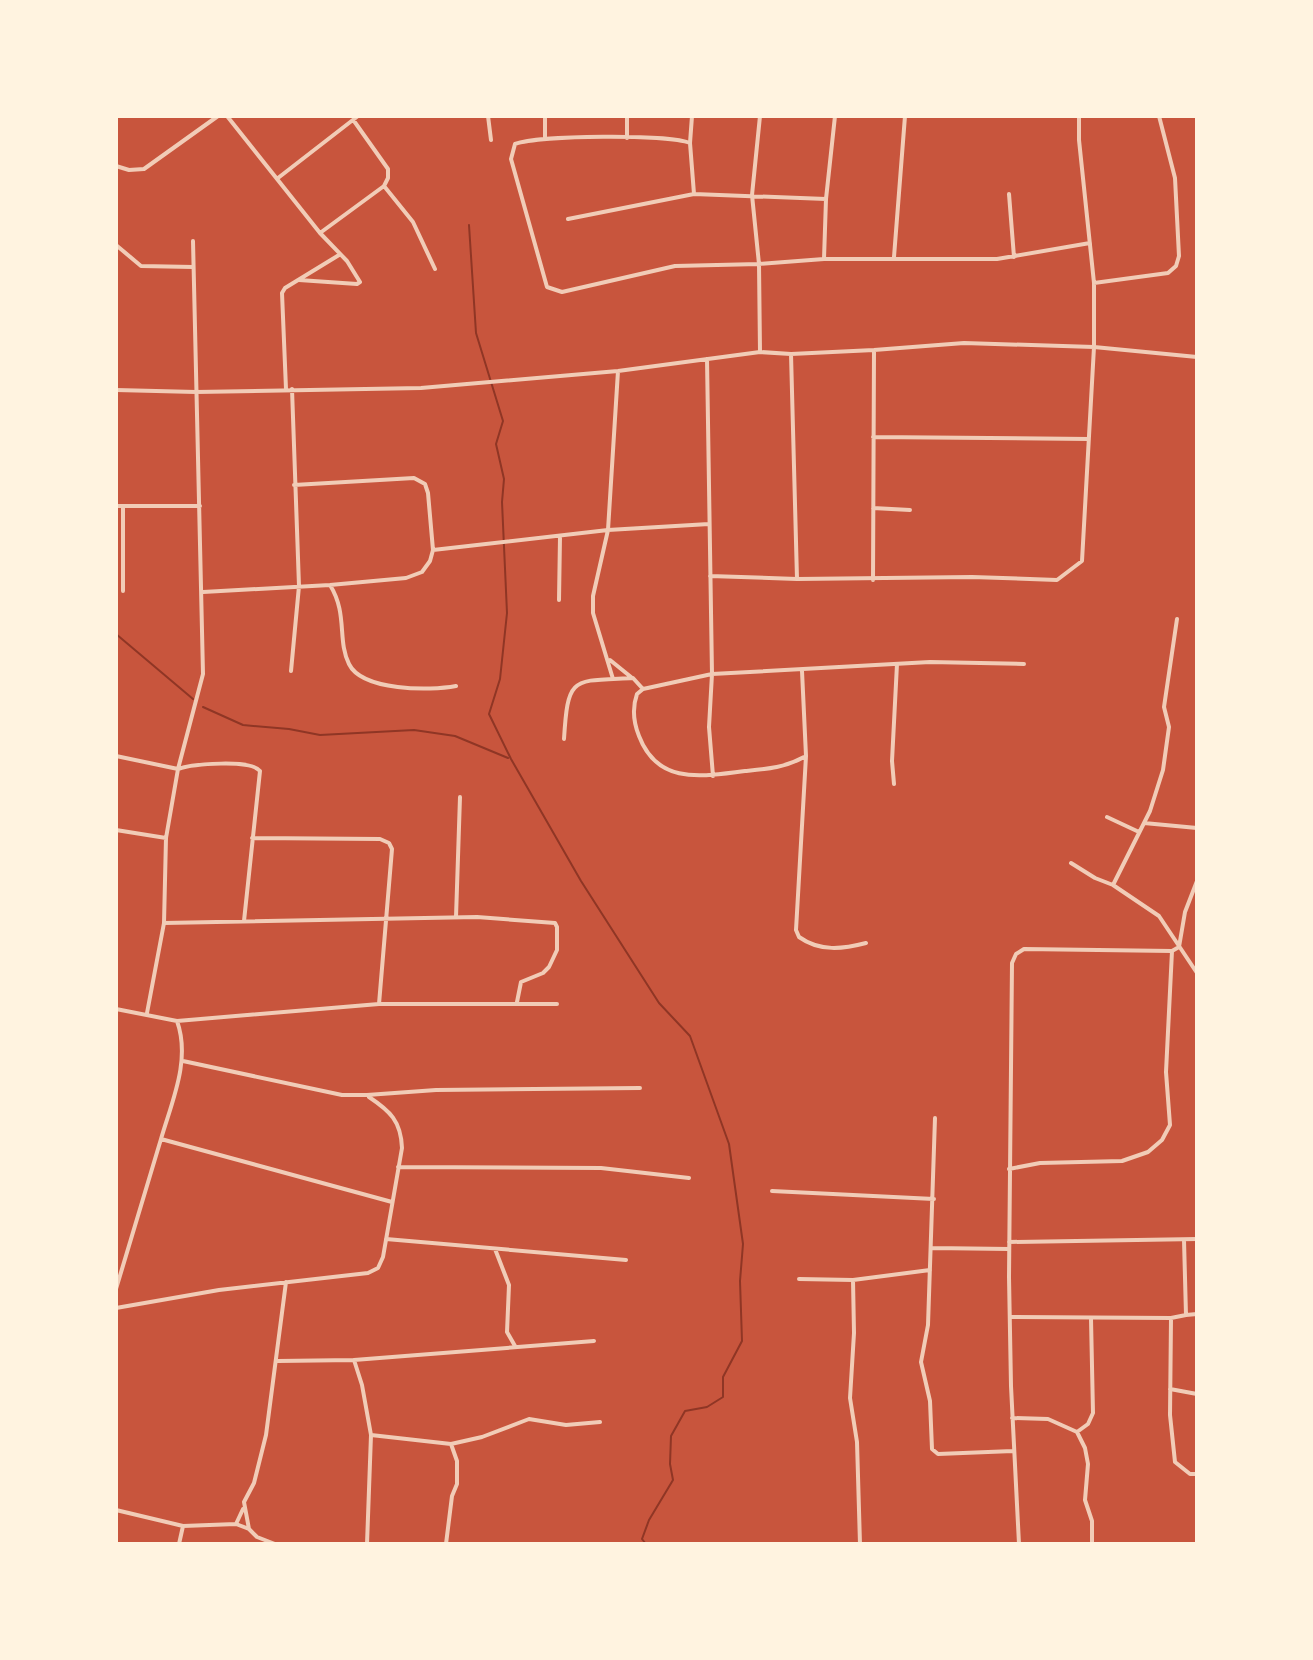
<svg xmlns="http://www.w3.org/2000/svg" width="1313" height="1660" viewBox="0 0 1313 1660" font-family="Commissioner,sans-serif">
	<rect width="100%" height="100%" fill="#c8553d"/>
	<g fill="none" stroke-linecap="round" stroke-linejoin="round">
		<path stroke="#8f3625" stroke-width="2" d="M469,225l7,108 27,88 -7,23 8,35 -2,23 5,111 -7,66 -11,35 22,45 70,122 78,122 31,33 39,108 14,100 -3,37 2,60 -19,36v20l-16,10 -22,4 -14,25 -1,28 3,16 -24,40 -7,19 4,5
			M116,634l77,65
			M203,707l40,18 46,4 31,6 94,-5 41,6 53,22"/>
		<path stroke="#f1ccb7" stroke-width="4" d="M227,116l93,117 27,28 13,21 -3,2 -58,-4
			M488,116l3,24
			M627,116v22
			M692,116l-2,27 4,51
			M760,116l-8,79 7,69 1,88
			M545,137v-21
			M690,143c-23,-9 -150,-8 -175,1l-4,15 36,128 15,5 113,-26 84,-2 65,-5h173l93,-16
			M116,166l13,4 15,-1 74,-53
			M278,178l80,-62
			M384,186l29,36 22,47
			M1009,194l5,63
			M568,219l126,-25 132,5
			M320,233l64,-47 4,-8v-9l-34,-48
			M116,245l25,21 52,1
			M894,257l11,-141
			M824,259l2,-60 9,-83
			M1094,283l74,-10 8,-7 3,-10 -4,-78 -16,-62
			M791,354l6,225
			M707,359l5,315 -3,53 4,49
			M286,389l-4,-96 3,-5 54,-33
			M116,390l80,2 225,-4 197,-17 142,-19 31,2 83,-4 90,-7 130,4 103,10
			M873,437l216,2
			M116,506h84
			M873,508l37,2
			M433,550l175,-20 101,-6
			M710,576l87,3 175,-2 85,3 25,-19 12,-214v-64l-15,-143v-24
			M873,580l1,-230
			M330,585c18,29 7,55 19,79 13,27 81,27 107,22
			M123,591v-85
			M203,592l127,-7 76,-7 16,-6 8,-11 3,-11 -5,-57 -3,-9 -11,-6 -120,7
			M559,600l1,-63
			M610,660l21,17
			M291,671l8,-85 -7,-197
			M802,671l4,85 -10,174 3,7c21,15 44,12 67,6
			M613,679l-20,-66v-17l15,-66 10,-159
			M643,689l-6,5c-5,14 -4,27 2,42 19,50 64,40 106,35 22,-2 39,-3 59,-14
			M564,739c4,-64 8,-58 69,-61l10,11 69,-15 218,-12 94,2
			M116,756l62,13 25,-95 -10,-433
			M894,784l-2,-23 5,-97
			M1107,817l32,15
			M1144,823l53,5
			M116,830l50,8
			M252,838l128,1 9,4 3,6 -13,155
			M1071,863l24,15 18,7 46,31 38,57
			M1113,885l37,-74 13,-41 6,-43 -5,-20 13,-88
			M456,917l4,-120
			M164,923l313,-6 78,6 2,4v23l-8,17 -6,6 -22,9 -4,20
			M116,1009l61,12 202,-17h178
			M147,1013l17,-90 2,-85 12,-69c15,-5 72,-10 82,2l-16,150
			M177,1021c14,39 -5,80 -16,118l231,63
			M183,1061l159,34h25l69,-5 204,-2
			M935,1118l-7,207 -7,37 9,39 2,48 6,5 75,-3
			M398,1167l203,1 88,10
			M1009,1169l31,-6 82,-2 26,-9 14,-12 8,-15 -4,-53 6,-121
			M772,1191l162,8
			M386,1239l240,21
			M1009,1242l188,-3
			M932,1248l77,1
			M495,1249l14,36 -2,47 8,14
			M799,1279l54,1 77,-10
			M853,1280l1,53 -4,65 7,44 3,102
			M116,1289l45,-150
			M116,1308l103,-18 149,-17 10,-5 5,-11 19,-109c-1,-27 -12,-37 -33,-51
			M1186,1315l11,-1
			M1010,1317l161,1 15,-3 -2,-75
			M1171,1319l-1,96 5,47 15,12h7
			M354,1360l8,25 9,50 80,9 6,17v23l-5,12 -6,48
			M278,1361l76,-1 240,-19
			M1170,1389l27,5
			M1012,1418l36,1 29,13 8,16 3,16 -3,36 7,21v23
			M1077,1432l11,-8 5,-11 -2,-94
			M451,1444l31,-7 47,-18 37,6 34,-3
			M116,1510l67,16 53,-2 13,5 8,8 18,7
			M236,1524l7,-15
			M249,1529l-5,-27 10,-19 12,-48 20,-153
			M179,1544l4,-18
			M298,1544h17
			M367,1544l4,-109
			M1019,1544l-8,-158 -2,-109 3,-314 4,-9 8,-5 148,2 7,-4 6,-35 12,-31"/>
	</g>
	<rect width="1313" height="1660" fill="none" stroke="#fff3e0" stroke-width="236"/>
</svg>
